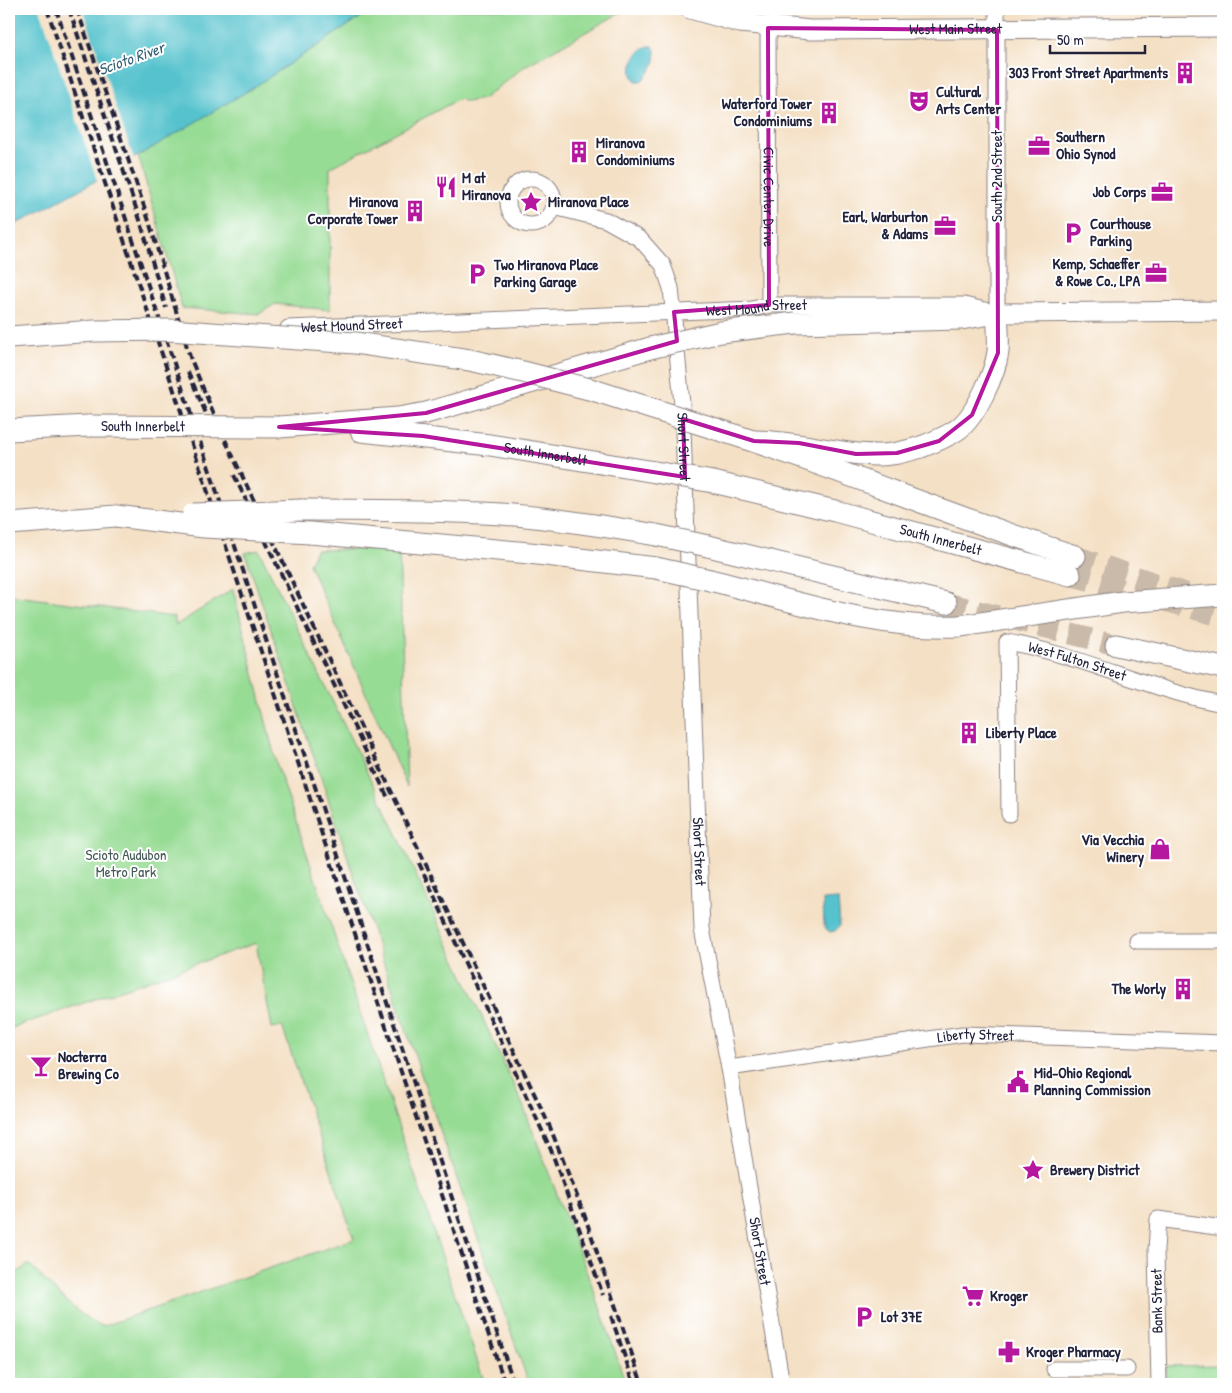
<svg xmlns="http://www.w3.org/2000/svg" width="1232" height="1393" viewBox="0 0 1232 1393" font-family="'Patrick Hand',sans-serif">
	<rect width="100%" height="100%" fill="#fff"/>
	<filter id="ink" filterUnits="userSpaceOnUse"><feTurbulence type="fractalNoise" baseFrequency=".02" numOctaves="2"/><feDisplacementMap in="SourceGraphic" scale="10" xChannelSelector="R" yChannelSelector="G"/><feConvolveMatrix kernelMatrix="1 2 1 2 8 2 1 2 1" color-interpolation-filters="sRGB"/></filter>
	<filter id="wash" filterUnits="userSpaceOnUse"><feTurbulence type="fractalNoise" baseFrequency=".0096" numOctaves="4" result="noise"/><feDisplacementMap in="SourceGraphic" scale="20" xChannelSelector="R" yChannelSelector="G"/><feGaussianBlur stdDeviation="1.12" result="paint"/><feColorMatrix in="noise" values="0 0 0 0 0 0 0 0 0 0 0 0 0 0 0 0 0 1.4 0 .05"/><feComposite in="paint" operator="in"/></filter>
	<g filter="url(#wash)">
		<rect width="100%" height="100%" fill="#f4e0c5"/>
		<path fill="#97dc94" stroke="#5c7f68" d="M373,9h254l-102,57 -42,33 -16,3 -8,-3 -129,69v142l-55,-6 -16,10 -77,-6 -44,-153 113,-66z
			M399,549l8,238 -98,-223 7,-14z
			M259,550l138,284 125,269 74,193 30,88h-97l-89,-254 -195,-577z
			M233,589l43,173 209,622h-472l-4,-2v-102l19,-16c21,19 49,53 75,62l251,-87 -72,-213 -10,2 -16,-85 -247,86v-434l165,22 2,8z
			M1223,1365v19h-57v-18z"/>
		<path fill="#55c2cd" stroke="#3c7284" d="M9,9h364l-122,80 -150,89 -92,50z
			M649,46h4c7,13 -2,27 -12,35h-5c-11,-11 0,-31 13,-35z
			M838,899l2,27 -5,5 -5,1 -6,-5 -1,-27z"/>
		<path fill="#f4e0c5" d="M40,9h43l51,151 -36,23z"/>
	</g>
	<g filter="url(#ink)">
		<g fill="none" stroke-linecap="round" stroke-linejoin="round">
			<path stroke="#cabaa9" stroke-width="21" stroke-dasharray="21 11" stroke-linecap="butt" d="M1075,556l113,38
				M1070,575l153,42
				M946,603l170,42"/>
			<g stroke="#8b8180" stroke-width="17">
				<g id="minor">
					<path id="s1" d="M768,28l1,277"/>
					<circle cx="531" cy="202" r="23"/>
					<path id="s2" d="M554,207l52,13 34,19 23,26 8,23 11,116 20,525 27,139 53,316"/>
					<path id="s3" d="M288,328l464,-19 17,-4h195l33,8v-304"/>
					<path id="s4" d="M1009,814l-2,-172c74,13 142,48 216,62"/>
					<path d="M1137,941h86"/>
					<path id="s5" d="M729,1068l234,-34 260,9"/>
					<path d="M1054,1369h73"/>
					<path d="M1159,1384l-3,-134 2,-31 65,9"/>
				</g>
			</g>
			<g stroke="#8b8180" stroke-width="21">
				<g id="major">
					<path id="s6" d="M690,9l50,14 70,7 413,-3"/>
					<path d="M997,313l226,-2"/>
				</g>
			</g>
			<g stroke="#8b8180" stroke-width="23">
				<g id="highway">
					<path d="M279,427l119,-9 28,-5 224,-65"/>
					<path d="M716,429c121,38 238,89 359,127"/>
					<path d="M9,430l80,-4"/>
					<path id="s7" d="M361,431l129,14 165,27"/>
					<path d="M754,441c42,0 80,13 122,14 15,1 30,-4 45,-8 13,-5 26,-10 37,-18 18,-13 37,-56 40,-77 1,-13 0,-26 -1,-39l-36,6 -166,4"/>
					<path id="s8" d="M713,482l122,29 235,64"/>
					<path d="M302,510c67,0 133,0 199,4 52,4 103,12 155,21"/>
					<path d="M9,524l107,-8"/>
					<path d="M310,533l219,20 127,15"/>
					<path d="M708,546l238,57"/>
					<path d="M710,580c82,20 166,50 250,46"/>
					<path d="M1116,645l107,23"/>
				</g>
			</g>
			<use href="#minor" stroke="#fff" stroke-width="15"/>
			<use href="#major" stroke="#fff" stroke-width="19"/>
			<use href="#highway" stroke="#fff" stroke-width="21"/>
			<path stroke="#22223b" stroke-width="4" stroke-dasharray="8 4" stroke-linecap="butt" d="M47,9l458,1375
				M56,9l458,1375
				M69,9l71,211 26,88
				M77,9l71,209 42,139 31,74 329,696 34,87 58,170
				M188,372l27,62
				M234,475l155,325
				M419,863l132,287 52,145
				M611,1316l23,68"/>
			<g stroke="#8b8180" stroke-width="23" stroke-linecap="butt">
				<g id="highway-bridge">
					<path d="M9,337l86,-6 74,-1 186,13 115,17 53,12 70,18 123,39"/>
					<path d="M650,348l71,-16 74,-9"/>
					<path id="s9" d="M89,426l190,1"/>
					<path d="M655,472l58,10"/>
					<path d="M193,514l109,-4"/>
					<path d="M116,516l88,11 106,6"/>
					<path d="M656,535l52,11"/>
					<path d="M656,568l54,12"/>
					<path d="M960,626l163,-24 100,-7"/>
				</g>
			</g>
			<use href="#highway-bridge" stroke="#fff" stroke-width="21"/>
		</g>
	</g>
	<path fill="none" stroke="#b5179e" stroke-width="4" stroke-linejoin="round" d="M768,28l229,2 1,323 -26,62 -33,26 -42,12 -41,1 -57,-11 -45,-2 -71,-22 2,58 -262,-41 -144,-9 147,-14 251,-72 -3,-29 95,-7z"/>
	<defs>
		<g id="building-bare" transform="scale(1.725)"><path d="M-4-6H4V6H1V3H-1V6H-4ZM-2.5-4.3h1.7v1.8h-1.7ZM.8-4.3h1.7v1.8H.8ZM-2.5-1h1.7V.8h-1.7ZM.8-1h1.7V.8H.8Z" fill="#b5179e" stroke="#fff" stroke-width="2.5" paint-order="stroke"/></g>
		<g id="theatre-bare" transform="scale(1.725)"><path d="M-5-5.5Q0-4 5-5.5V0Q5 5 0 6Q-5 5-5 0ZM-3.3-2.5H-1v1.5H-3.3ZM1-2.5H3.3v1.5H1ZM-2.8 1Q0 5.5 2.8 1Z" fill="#b5179e" stroke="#fff" stroke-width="2.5" paint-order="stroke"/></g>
		<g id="office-bare" transform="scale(1.725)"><path d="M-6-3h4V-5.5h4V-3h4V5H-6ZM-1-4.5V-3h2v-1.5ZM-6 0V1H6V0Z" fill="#b5179e" stroke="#fff" stroke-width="2.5" paint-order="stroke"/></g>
		<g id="restaurant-bare" transform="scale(1.725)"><path d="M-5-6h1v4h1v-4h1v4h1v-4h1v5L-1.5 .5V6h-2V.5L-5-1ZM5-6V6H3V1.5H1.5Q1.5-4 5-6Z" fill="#b5179e" stroke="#fff" stroke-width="2.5" paint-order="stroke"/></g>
		<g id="sight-bare" transform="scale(1.725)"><path d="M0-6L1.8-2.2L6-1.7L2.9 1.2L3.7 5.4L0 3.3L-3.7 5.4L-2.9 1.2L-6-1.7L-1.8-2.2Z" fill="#b5179e" stroke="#fff" stroke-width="2.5" paint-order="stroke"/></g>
		<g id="parking-bare" transform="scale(1.725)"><path d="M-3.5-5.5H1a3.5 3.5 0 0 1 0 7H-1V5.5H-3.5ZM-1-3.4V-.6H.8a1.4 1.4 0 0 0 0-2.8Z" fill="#b5179e" stroke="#fff" stroke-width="2.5" paint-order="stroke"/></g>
		<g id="shop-bare" transform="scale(1.725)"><path d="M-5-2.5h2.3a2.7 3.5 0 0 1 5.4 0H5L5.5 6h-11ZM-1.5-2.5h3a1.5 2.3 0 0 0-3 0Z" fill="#b5179e" stroke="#fff" stroke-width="2.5" paint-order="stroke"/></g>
		<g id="bar-bare" transform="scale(1.725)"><path d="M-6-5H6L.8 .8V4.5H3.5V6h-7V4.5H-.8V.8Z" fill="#b5179e" stroke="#fff" stroke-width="2.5" paint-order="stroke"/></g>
		<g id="civic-bare" transform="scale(1.725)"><path d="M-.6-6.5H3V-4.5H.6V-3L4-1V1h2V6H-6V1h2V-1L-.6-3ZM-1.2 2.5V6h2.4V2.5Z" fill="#b5179e" stroke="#fff" stroke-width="2.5" paint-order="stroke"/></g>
		<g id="supermarket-bare" transform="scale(1.725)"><path d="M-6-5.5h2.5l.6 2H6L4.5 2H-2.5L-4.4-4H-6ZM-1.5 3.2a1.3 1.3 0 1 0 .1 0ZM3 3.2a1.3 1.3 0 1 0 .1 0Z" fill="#b5179e" stroke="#fff" stroke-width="2.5" paint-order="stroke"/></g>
		<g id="pharmacy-bare" transform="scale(1.725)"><path d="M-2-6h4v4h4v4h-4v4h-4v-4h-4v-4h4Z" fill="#b5179e" stroke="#fff" stroke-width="2.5" paint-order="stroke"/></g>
	</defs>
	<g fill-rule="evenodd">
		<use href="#building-bare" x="1185" y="73"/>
		<use href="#theatre-bare" x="919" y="101"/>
		<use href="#building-bare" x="829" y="113"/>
		<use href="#office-bare" x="1039" y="146"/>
		<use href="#building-bare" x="579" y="152"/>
		<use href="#restaurant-bare" x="446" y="187"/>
		<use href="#office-bare" x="1162" y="192"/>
		<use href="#sight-bare" x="531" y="202"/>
		<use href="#building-bare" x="415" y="211"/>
		<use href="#office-bare" x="945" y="226"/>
		<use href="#parking-bare" x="1073" y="233"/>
		<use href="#office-bare" x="1156" y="273"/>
		<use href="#parking-bare" x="477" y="274"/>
		<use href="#building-bare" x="969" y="733"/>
		<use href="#shop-bare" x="1160" y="849"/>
		<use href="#building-bare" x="1183" y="989"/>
		<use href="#bar-bare" x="41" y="1066"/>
		<use href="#civic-bare" x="1018" y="1082"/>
		<use href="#sight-bare" x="1033" y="1170"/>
		<use href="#supermarket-bare" x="973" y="1296"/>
		<use href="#parking-bare" x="864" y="1317"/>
		<use href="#pharmacy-bare" x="1009" y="1352"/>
	</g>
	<g text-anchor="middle" stroke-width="4" stroke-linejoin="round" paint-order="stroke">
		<g font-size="15" fill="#22223b" stroke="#fff">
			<text dy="5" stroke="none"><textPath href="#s6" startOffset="268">West Main Street</textPath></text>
			<text transform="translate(997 176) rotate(-90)" y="5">South 2nd Street</text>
			<text dy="5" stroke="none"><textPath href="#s1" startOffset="169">Civic Center Drive</textPath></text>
			<text dy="5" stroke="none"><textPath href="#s3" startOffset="469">West Mound Street</textPath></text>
			<text dy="5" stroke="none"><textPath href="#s3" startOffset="64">West Mound Street</textPath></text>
			<text dy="5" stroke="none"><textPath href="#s9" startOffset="54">South Innerbelt</textPath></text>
			<text dy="5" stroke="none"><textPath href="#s2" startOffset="311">Short Street</textPath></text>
			<text dy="5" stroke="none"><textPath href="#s7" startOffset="186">South Innerbelt</textPath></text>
			<text dy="5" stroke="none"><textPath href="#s8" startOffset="235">South Innerbelt</textPath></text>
			<text dy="5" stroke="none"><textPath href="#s4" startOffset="245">West Fulton Street</textPath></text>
			<text dy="5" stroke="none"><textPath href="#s2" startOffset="716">Short Street</textPath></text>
			<text dy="5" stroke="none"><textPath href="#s5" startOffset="249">Liberty Street</textPath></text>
			<text dy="5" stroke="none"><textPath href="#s2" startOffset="1121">Short Street</textPath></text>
			<text transform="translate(1157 1301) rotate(-91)" y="5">Bank Street</text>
		</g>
		<g font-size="15" font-weight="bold" fill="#22223b" stroke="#fff" text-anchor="start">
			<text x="1168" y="78" text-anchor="end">303 Front Street Apartments</text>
			<text x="936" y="97">Cultural<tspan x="936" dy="17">Arts Center</tspan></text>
			<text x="812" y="109" text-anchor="end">Waterford Tower<tspan x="812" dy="17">Condominiums</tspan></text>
			<text x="1056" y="142">Southern<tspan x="1056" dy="17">Ohio Synod</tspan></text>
			<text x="596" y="148">Miranova<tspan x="596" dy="17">Condominiums</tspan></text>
			<text x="462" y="183">M at<tspan x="462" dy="17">Miranova</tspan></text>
			<text x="1146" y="197" text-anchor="end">Job Corps</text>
			<text x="398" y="207" text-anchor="end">Miranova<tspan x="398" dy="17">Corporate Tower</tspan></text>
			<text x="548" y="207">Miranova Place</text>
			<text x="928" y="222" text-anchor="end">Earl, Warburton<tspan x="928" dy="17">&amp; Adams</tspan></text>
			<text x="1090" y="229">Courthouse<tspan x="1090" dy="17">Parking</tspan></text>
			<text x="1140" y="269" text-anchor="end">Kemp, Schaeffer<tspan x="1140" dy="17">&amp; Rowe Co., LPA</tspan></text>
			<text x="494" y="270">Two Miranova Place<tspan x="494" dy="17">Parking Garage</tspan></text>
			<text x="986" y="738">Liberty Place</text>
			<text x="1144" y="845" text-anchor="end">Via Vecchia<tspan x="1144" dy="17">Winery</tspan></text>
			<text x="1166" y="994" text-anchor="end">The Worly</text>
			<text x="58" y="1062">Nocterra<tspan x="58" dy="17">Brewing Co</tspan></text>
			<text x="1034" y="1078">Mid-Ohio Regional<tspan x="1034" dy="17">Planning Commission</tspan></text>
			<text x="1050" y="1175">Brewery District</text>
			<text x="990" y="1301">Kroger</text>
			<text x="881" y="1322">Lot 37E</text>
			<text x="1026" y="1357">Kroger Pharmacy</text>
		</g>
		<g font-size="15" fill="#455a56" stroke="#fff">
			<text x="126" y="860">Scioto Audubon<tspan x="126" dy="17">Metro Park</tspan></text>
		</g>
		<g font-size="16" font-style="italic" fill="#366275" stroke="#fff">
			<text transform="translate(131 58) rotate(-20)" y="6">Scioto River</text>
		</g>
	</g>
	<rect width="1232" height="1393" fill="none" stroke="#fff" stroke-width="30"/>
	<path d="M1050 45v8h95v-8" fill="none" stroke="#22223b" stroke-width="2.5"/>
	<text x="1057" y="45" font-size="15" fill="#22223b" stroke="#ffffff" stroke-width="4" paint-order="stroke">50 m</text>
</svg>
